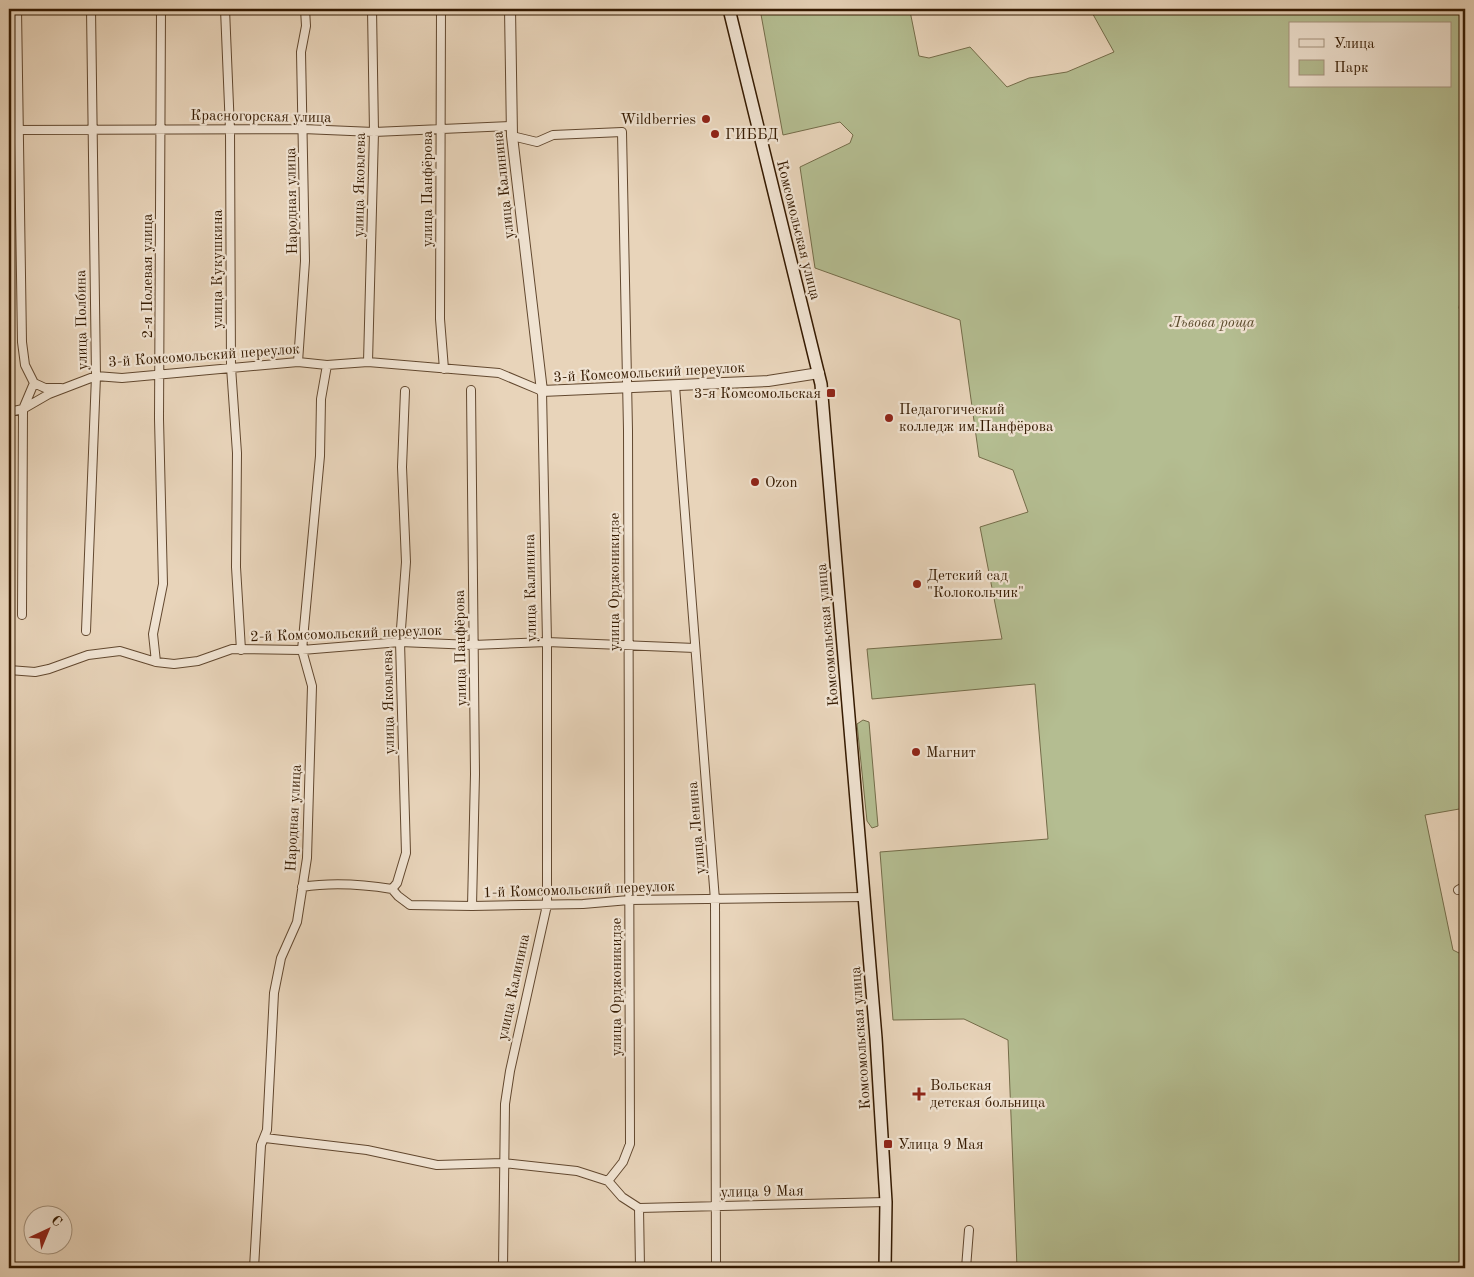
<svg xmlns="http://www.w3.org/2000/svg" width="1474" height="1277" viewBox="0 0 1474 1277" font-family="'Old Standard TT',serif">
	<rect width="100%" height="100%" fill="#e8d4ba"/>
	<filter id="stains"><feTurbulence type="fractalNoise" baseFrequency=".004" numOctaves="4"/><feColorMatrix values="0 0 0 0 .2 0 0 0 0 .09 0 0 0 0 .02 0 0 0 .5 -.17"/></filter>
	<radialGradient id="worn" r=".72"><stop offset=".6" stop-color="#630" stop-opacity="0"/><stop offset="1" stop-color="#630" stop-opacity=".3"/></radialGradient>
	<path fill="#b4bd91" stroke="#746c49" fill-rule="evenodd" d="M760,9h147l3,2 9,45 10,2 41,-11 37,40 22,-9 38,-6 47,-20 -24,-43h375v262l-6,37 6,11v489l-40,7 28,135 12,6v312h-448l-9,-228 -44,-21 -71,1 -13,-168 168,-13 -13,-155 -163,15 -5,-50 135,-10 -22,-112 48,-15 -15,-42 -34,-13 -19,-137 -145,-52 -15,-101 50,-24 3,-8 -13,-13 -57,13zM1290,24h160v62h-160z
		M863,720l6,2 9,104 -6,2 -5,-7 -10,-97z"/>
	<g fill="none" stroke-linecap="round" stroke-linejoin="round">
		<g stroke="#62482f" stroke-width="10">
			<path id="minor" d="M17,9l5,333 3,23 9,18 -11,26 -1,206
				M225,9l5,121 1,237 6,86 -1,114 5,83
				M441,9l-1,310 4,50
				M9,130l294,-1 71,3 138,-6
				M512,136l25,6 16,-7 69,-3 6,298 2,714 -7,18 -15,19
				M298,362l7,-101 -4,-209 5,-26 -1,-17
				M368,362l6,-230 -2,-123
				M34,383l11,5h16
				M675,386l40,514 1,368
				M471,390l4,384 -3,132
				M9,412l14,-3 26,-15 47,-18 26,2 176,-16 29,3 41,-3 131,11 43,18 5,251v263l-37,166 -5,33 -2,164
				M86,631l10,-255 -5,-367
				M156,662l-3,-28 10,-50 -4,-165 2,-410
				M9,670l26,2 14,-3 39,-14 32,-4 36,11 18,2 24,-3 34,-12 70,1 98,-8 73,3 74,-3 148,6
				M302,887c31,-5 59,-3 90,2l6,7 12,9 62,1 111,-2 46,-4 235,-3
				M392,889l5,-6 9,-30 -6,-211 6,-80 -4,-95 3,-76
				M1458,890l7,-4
				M265,1138l102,12 70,15 66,-2 74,8 31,10 14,16 17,11
				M639,1208l247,-6
				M639,1208l1,60
				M254,1268l7,-123 6,-15 7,-137 7,-35 16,-36 10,-64 5,-172 -10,-36 18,-194 1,-57 6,-34
				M966,1268l3,-38"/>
		</g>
		<g stroke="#62482f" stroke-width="12">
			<path id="tertiary" d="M510,9l2,127 30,255 226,-10 51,-8"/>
		</g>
		<g stroke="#351a01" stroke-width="14">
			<path id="secondary" d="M729,9l92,375 55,654 10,164 -1,66"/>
		</g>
		<use href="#minor" stroke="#f0e3d2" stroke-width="8"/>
		<use href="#tertiary" stroke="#f0e3d2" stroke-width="10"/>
		<use href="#secondary" stroke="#f0e3d2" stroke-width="11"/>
	</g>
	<g fill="#8f2418" stroke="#f0e3d2" stroke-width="2">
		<circle cx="706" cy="119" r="5"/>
		<circle cx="715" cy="134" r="5"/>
		<rect x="826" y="388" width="10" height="10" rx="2.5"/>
		<circle cx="889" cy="418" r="5"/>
		<circle cx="755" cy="482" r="5"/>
		<circle cx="917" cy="584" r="5"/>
		<circle cx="916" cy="752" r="5"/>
		<path d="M916.5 1086.5h5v5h5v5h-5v5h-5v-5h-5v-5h5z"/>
		<rect x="883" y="1139" width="10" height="10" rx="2.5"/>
	</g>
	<g text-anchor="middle" stroke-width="4.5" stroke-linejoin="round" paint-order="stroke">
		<g font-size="15" fill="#351a01" stroke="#f0e3d2">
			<text transform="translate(261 116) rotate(1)" y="5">Красногорская улица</text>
			<text transform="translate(359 185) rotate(-89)" y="5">улица Яковлева</text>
			<text transform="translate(503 185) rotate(-96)" y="5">улица Калинина</text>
			<text transform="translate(427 189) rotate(-90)" y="5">улица Панфёрова</text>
			<text transform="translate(291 201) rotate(-91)" y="5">Народная улица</text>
			<text transform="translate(799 230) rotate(76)" y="5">Комсомольская улица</text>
			<text transform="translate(217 269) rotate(-90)" y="5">улица Кукушкина</text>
			<text transform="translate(147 276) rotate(-90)" y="5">2-я Полевая улица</text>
			<text transform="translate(81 320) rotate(-91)" y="5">улица Полбина</text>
			<text transform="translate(204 355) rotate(-4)" y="5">3-й Комсомольский переулок</text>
			<text transform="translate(649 372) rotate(-3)" y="5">3-й Комсомольский переулок</text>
			<text transform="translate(614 582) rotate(-90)" y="5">улица Орджоникидзе</text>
			<text transform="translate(530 588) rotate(-91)" y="5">улица Калинина</text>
			<text transform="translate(346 633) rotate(-2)" y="5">2-й Комсомольский переулок</text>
			<text transform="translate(827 635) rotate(-95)" y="5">Комсомольская улица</text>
			<text transform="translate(460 648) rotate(-91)" y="5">улица Панфёрова</text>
			<text transform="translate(388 702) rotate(-91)" y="5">улица Яковлева</text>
			<text transform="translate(293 818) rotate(-87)" y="5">Народная улица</text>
			<text transform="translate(696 828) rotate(-95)" y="5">улица Ленина</text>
			<text transform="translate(579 889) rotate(-2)" y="5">1-й Комсомольский переулок</text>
			<text transform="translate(513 987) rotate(-78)" y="5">улица Калинина</text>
			<text transform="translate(616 987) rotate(-90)" y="5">улица Орджоникидзе</text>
			<text transform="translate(860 1038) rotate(-94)" y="5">Комсомольская улица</text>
			<text transform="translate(762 1191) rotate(-1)" y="5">улица 9 Мая</text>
		</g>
		<g font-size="15" fill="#351a01" stroke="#f0e3d2" text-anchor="start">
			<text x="696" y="124" text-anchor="end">Wildberries</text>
			<text x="725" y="139">ГИББД</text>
			<text x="821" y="398" text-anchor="end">3-я Комсомольская</text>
			<text x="899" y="414">Педагогический<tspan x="899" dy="17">колледж им.Панфёрова</tspan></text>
			<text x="765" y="487">Ozon</text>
			<text x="927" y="580">Детский сад<tspan x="927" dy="17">"Колокольчик"</tspan></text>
			<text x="926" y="757">Магнит</text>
			<text x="930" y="1090">Вольская<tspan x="930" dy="17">детская больница</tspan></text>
			<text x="898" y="1149">Улица 9 Мая</text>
		</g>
		<g font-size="15" font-style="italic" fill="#5b4b2c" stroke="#f0e3d2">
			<text x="1212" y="327">Львова роща</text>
		</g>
	</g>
	<rect width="1474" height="1277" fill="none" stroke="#e8d4ba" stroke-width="30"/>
	<rect x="10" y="10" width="1454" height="1257" fill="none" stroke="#351a01" stroke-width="2.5"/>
	<rect x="15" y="15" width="1444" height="1247" fill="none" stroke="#351a01"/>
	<rect x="1289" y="22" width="162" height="65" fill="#f0e3d2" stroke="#a5937e"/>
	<rect x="1299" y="39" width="25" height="8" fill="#f0e3d2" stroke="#a5937e"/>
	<text x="1334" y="48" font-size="15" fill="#351a01">Улица</text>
	<rect x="1299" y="60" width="25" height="15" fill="#b4bd91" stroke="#a5937e"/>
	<text x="1334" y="72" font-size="15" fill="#351a01">Парк</text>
	<g transform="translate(48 1230) rotate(44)"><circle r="24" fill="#f0e3d2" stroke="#a5937e"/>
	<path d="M0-4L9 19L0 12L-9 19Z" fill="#8f2418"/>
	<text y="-8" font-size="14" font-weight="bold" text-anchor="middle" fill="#351a01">С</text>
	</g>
	<rect width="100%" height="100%" filter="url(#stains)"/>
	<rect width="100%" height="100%" fill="url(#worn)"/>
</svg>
